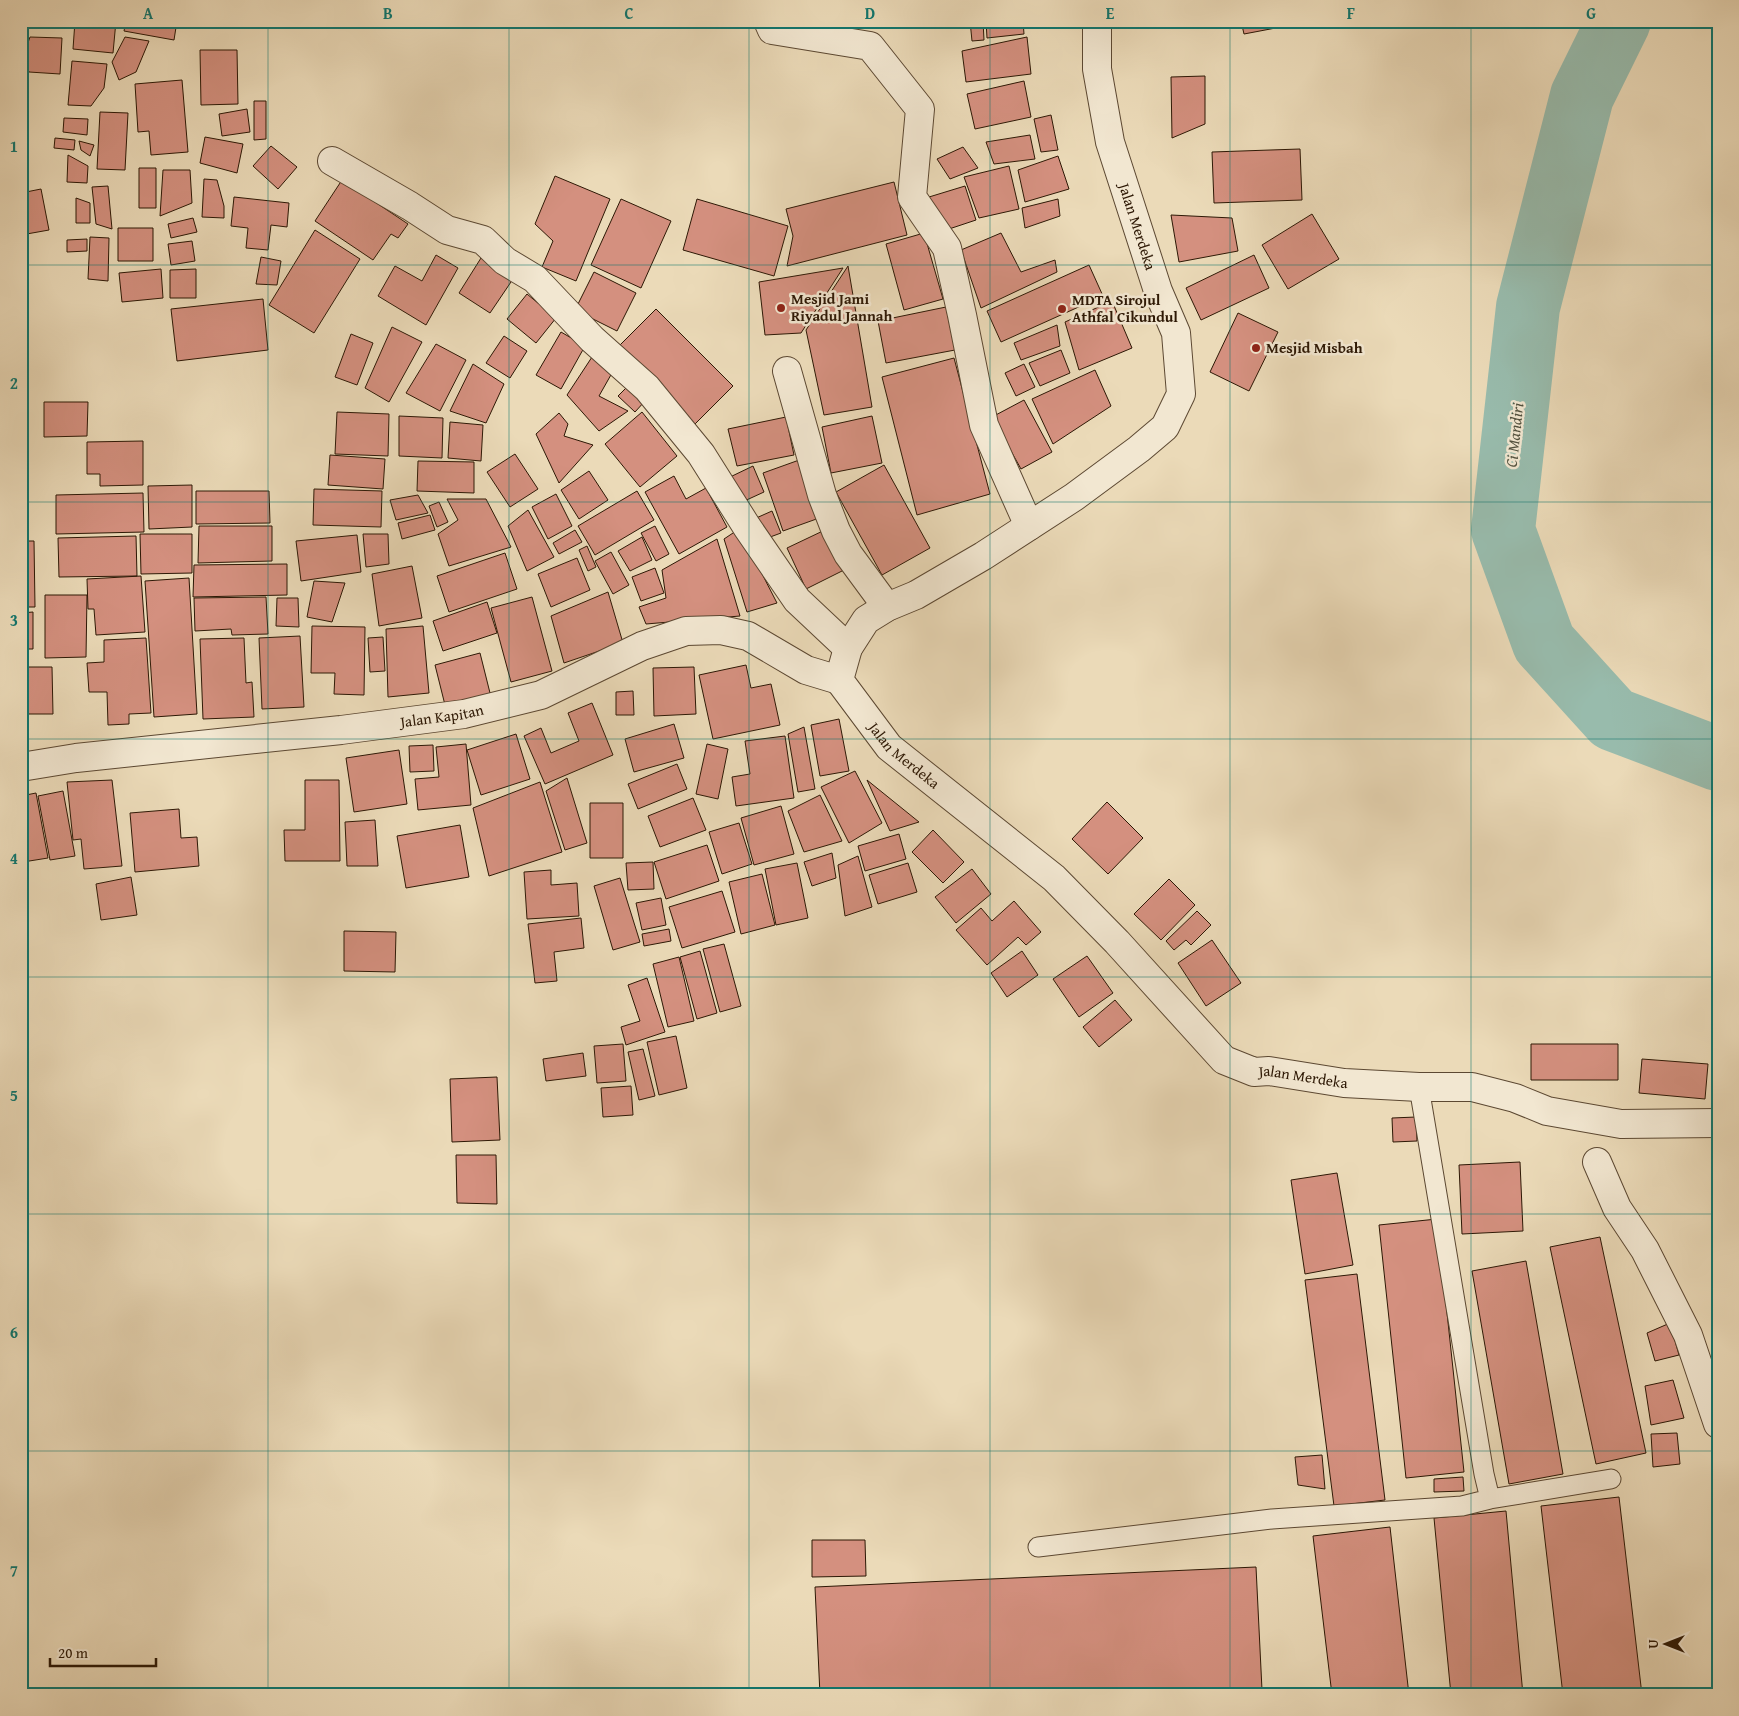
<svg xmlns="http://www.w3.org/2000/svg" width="1739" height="1716" viewBox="0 0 1739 1716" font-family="'Gentium Book Plus',serif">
	<rect width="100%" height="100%" fill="#ebdab8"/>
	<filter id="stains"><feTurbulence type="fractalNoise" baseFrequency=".004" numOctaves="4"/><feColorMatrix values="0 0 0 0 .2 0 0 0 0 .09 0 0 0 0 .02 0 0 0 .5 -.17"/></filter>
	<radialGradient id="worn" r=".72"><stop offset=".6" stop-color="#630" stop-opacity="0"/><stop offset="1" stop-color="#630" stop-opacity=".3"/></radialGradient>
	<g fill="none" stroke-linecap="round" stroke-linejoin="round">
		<path stroke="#98bbac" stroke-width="64" d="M1619,21l-37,75 -54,211 -25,223 41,113 69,76 105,40"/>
	</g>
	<path fill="#d4907f" stroke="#2d1805" d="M75,21h41l-3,32 -40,-4z
		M126,21h51l-3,19 -50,-9z
		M970,21h13l1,19 -12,1z
		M986,21h37l1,13 -37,4z
		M1241,21h60l1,2 -58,11z
		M30,37l32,1 -2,36 -31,-2 -6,-15z
		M125,37l24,4 -13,31 -17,8 -7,-18z
		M1027,37l4,37 -65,8 -4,-31z
		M200,50h37l1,54 -37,1z
		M72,61l35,3 -3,24 -13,18 -23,-1z
		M1205,76v48l-33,14 -1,-61z
		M182,80l6,72 -37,3 -2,-24 -11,1 -3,-48z
		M1024,81l7,36 -56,12 -8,-35z
		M254,101h12v38l-12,1z
		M247,109l3,23 -28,4 -3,-22z
		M100,112l28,1 -3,57 -28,-1z
		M1051,115l7,35 -17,2 -7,-33z
		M64,118l24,1 -1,16 -24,-3z
		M1030,135l5,24 -41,5 -8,-22z
		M205,137l38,7 -6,29 -37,-10z
		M55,138l20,2 -1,10 -20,-2z
		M79,141l15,4 -4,11 -9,-6z
		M271,146l26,21 -19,22 -25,-23z
		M963,147l15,21 -28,11 -13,-20z
		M1300,149l2,51 -88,3 -2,-51z
		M68,155l20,11 -1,17 -20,-1z
		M1058,156l11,33 -44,13 -7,-32z
		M1009,166l10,43 -40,9 -15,-41z
		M139,168h17v40h-17z
		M163,170h27l2,33 -32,13z
		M555,176l55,23 -34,82 -34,-14 11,-26 -18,-17z
		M204,179l13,1 7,26v12l-22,-1z
		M342,180l66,44 -10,14 -7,-4 -18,26 -58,-39z
		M894,182l13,53 -120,31 6,-30 -7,-27z
		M108,186l4,43 -16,-5 -4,-37z
		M965,186l11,34 -36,12 -11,-35z
		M41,189l8,41 -28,5v-42z
		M234,197l55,6 -2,24 -16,-2 -3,25 -22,-2 2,-20 -17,-2z
		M76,198l14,5v20h-14z
		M621,199l50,22 -30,67 -50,-23z
		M697,199l91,27 -14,50 -91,-26z
		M1058,199l2,17 -35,12 -3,-20z
		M1312,214l27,45 -51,30 -26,-44z
		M1171,215l61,3 6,33 -59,11z
		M193,218l4,14 -26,6 -3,-14z
		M118,228h35v33h-35z
		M315,230l45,29 -46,74 -45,-28z
		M924,233l19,66 -39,11 -18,-66z
		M1001,233l20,39 34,-12 2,12 -76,36 -20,-58z
		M90,237l19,1 -1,43 -20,-2z
		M87,239v12l-20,1v-12z
		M192,241l3,20 -24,4 -3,-21z
		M436,255l22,13 -32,57 -48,-29 17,-30 27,15z
		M1254,255l15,33 -68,32 -15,-32z
		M261,257l20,4 -4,24 -21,-1z
		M481,258l32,21 -23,34 -31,-20z
		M1089,265l14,31 -102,46 -14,-31z
		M848,266l24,141 -48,8 -18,-85z
		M843,268l-42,65 -36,2 -6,-53z
		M161,269l2,29 -41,4 -3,-29z
		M196,269v29h-26v-28z
		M594,272l42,21 -19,38 -42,-21z
		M527,294l29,24 -20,25 -29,-24z
		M263,299l5,51 -91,11 -6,-52z
		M1112,301l20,47 -53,22 -14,-48z
		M946,307l9,43 -69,13 -8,-42z
		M656,309l77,77 -39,39 -77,-77z
		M1238,313l40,19 -29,59 -39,-19z
		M1057,325l3,21 -39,14 -7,-17z
		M392,327l30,15 -33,60 -24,-14z
		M561,332l24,14 -24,43 -25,-14z
		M351,334l22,9 -16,42 -22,-8z
		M504,336l23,15 -17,27 -24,-15z
		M436,344l30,16 -26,51 -34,-18z
		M1061,350l9,23 -30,13 -11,-23z
		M592,357l20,16 -13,23 29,15 -29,20 -32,-36z
		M954,358l36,136 -73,21 -35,-138z
		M473,364l31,20 -18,39 -36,-12z
		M1024,364l11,23 -19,9 -11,-23z
		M1095,370l16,36 -58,38 -21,-45z
		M628,386l17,15 -10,11 -17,-16z
		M1024,400l28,52 -31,17 -29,-52z
		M44,402h44l-1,34 -43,1z
		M337,412l52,2 -1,42 -53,-2z
		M642,412l35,44 -37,31 -35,-43z
		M559,413l9,11 -4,12 29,9 -34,38 -23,-49z
		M399,416l44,2 -1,40 -43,-2z
		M872,416l10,47 -51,10 -9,-46z
		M786,417l8,38 -57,11 -9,-37z
		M450,422l33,3 -2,36 -33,-3z
		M143,441v44l-43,1v-12h-13v-32z
		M515,454l23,35 -28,18 -23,-35z
		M330,455l55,4 -2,30 -55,-4z
		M802,459l20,58 -39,14 -20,-58z
		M418,461l56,1v31l-57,-2z
		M884,465l46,83 -48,27 -46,-83z
		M753,466l11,26 -24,11 -12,-25z
		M589,471l19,29 -29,19 -18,-29z
		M674,476l12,23 20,-11 21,39 -48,27 -34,-62z
		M192,485v42l-43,2 -1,-43z
		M314,489l68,2 -1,36 -68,-2z
		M196,491h73l1,32 -74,1z
		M637,491l17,29 -59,35 -17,-29z
		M143,493l1,39 -88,2v-39z
		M556,494l16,32 -24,13 -16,-32z
		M418,495l10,18 -32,7 -6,-20z
		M447,499h39l25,48 -62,19 -11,-32 20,-14z
		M439,502l9,20 -11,5 -8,-21z
		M528,510l26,47 -27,14 -19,-45z
		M772,511l9,22 -19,7 -8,-21z
		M430,515l5,15 -33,9 -4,-16z
		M199,526h73v35l-74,2z
		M655,526l14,28 -13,7 -15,-28z
		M739,529l38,74 -30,9 -23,-73z
		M827,529l19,40 -40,20 -19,-41z
		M575,530l7,12 -23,12 -6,-11z
		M140,534h52v39l-51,1z
		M363,534h25l1,30 -23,3z
		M357,535l4,37 -60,9 -5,-40z
		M136,536l1,40 -78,1 -1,-39z
		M642,537l10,23 -22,11 -12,-20z
		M717,539l23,77 -94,8 -7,-17 27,-9 -4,-28z
		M21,541h13l1,66h-14z
		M587,546l9,21 -8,4 -9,-21z
		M611,552l18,33 -16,9 -18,-33z
		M505,553l12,36 -68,23 -12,-36z
		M577,558l13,32 -39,17 -13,-33z
		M287,564v31l-94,2 1,-32z
		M412,566l10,52 -43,8 -7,-52z
		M655,568l9,25 -23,8 -9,-24z
		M141,576l4,56 -49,3 -2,-26h-6l-1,-30z
		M189,578l8,136 -43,3 -9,-136z
		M314,581l31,2 -13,39 -25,-5z
		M608,592l15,51 -59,20 -13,-47z
		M45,595h42l-1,62 -41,1z
		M266,597l2,37 -36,1 -1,-6 -36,2 -1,-33z
		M532,597l20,74 -41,11 -20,-74z
		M277,598h21l1,29 -23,-1z
		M487,602l10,31 -54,18 -10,-30z
		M33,612v37h-12v-36z
		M312,626l53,1 -1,68 -30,-1 1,-21h-24z
		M423,626l6,67 -41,4 -2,-68z
		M300,636l4,71 -42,2 -3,-71z
		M383,637l2,34 -15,1 -2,-34z
		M146,638l5,75 -22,1v10l-21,1 -1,-33h-18l-2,-29 17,-1v-22z
		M244,638l2,45 6,-1 2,35 -51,2 -3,-80z
		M480,653l11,44 -45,12 -11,-44z
		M746,665l5,23 20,-4 9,41 -67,14 -14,-64z
		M21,667h31l1,47h-31z
		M694,667l2,47 -42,2 -1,-48z
		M633,691l1,24h-18v-23z
		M592,703l21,52 -68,29 -21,-48 17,-8 10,25 28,-12 -11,-28z
		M839,719l10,52 -29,5 -9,-51z
		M674,724l10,34 -50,14 -9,-33z
		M804,727l11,62 -17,3 -10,-58z
		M516,734l14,45 -49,16 -14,-45z
		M785,736l9,62 -58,8 -4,-29 18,-3 -5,-33z
		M466,744l5,61 -53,5 -3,-31 24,-2 -3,-30z
		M707,744l21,5 -10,50 -22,-5z
		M433,745l1,26 -24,1 -1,-26z
		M399,750l8,54 -53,8 -8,-54z
		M677,764l10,25 -49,20 -10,-25z
		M855,771l27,52 -33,20 -28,-56z
		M567,778l20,65 -22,7 -19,-59z
		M112,780l10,86 -38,3 -3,-30 -8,1 -6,-58z
		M305,780h34l1,81h-55l-1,-31h21z
		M867,780l52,42 -29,9z
		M540,782l22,70 -73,24 -16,-68z
		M63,791l12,65 -25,4 -12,-64z
		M36,793l12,65 -25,4 -2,-66z
		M820,795l22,46 -38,11 -16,-41z
		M693,798l13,32 -46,17 -12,-31z
		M1107,802l36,36 -35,36 -36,-35z
		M590,803h33v55h-33z
		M781,806l13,48 -40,11 -13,-47z
		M179,809l2,29 16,-1 2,29 -64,6 -5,-59z
		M375,820l3,46h-31l-2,-44z
		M739,823l13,41 -30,10 -13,-42z
		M460,825l9,52 -63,11 -9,-52z
		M933,830l31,32 -21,21 -31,-31z
		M899,834l7,25 -41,12 -7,-25z
		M707,845l12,36 -53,18 -12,-37z
		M832,853l4,25 -24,8 -8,-24z
		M858,856l14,51 -27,9 -7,-51z
		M653,862l1,27 -26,1 -2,-27z
		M797,863l11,55 -32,7 -11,-56z
		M908,863l9,29 -39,12 -9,-29z
		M972,869l19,25 -35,29 -21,-26z
		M551,870v15l26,-2 2,33 -52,3 -3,-47z
		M762,874l13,51 -34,9 -12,-52z
		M131,877l6,38 -36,5 -5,-36z
		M620,878l20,64 -27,8 -19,-64z
		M1169,879l26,26 -34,35 -27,-26z
		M722,891l13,41 -53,16 -13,-41z
		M661,898l5,27 -24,5 -6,-27z
		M1014,901l27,31 -15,13 -8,-8 -31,28 -31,-35 25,-22 11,13z
		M1197,911l14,14 -20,20 -5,-5 -12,10 -8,-9z
		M581,918l3,30 -30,4 3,29 -22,2 -7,-59z
		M669,929l2,12 -27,5 -2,-12z
		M344,931l52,1 -1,40 -51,-1z
		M1212,940l29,43 -35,23 -28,-43z
		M724,944l17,62 -21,6 -17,-63z
		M700,951l17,62 -20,6 -17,-62z
		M1022,951l16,24 -31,22 -16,-24z
		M1087,956l26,37 -34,24 -26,-38z
		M679,957l15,64 -26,6 -15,-63z
		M647,978l18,54 -39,13 -5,-18 19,-6 -12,-36z
		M1115,1000l17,20 -33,27 -16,-20z
		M676,1036l11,52 -28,7 -12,-53z
		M623,1044l3,37 -29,2 -3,-37z
		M1531,1044h87v36h-87z
		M643,1049l12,47 -16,4 -11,-48z
		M583,1053l3,23 -40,5 -3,-22z
		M1642,1059l66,5 -3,35 -66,-6z
		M497,1077l3,63 -48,2 -2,-63z
		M631,1086l2,29 -30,2 -2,-29z
		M1416,1117l1,24 -24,1 -1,-24z
		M456,1155h40l1,49 -40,-1z
		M1520,1162l3,69 -61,3 -3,-69z
		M1337,1173l16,92 -48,9 -14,-94z
		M1437,1219l27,253 -58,6 -27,-253z
		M1600,1237l46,216 -50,11 -46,-217z
		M1526,1261l37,213 -54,10 -37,-213z
		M1357,1274l28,226 -51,6 -29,-226z
		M1670,1323l9,32 -24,6 -8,-28z
		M1673,1380l11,38 -33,7 -6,-39z
		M1677,1433l3,31 -27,3 -2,-33z
		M1322,1455l3,34 -27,-4 -3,-28z
		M1463,1477l1,14 -30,1v-13z
		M1619,1497l23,198h-79l-22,-189z
		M1506,1511l17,184h-72l-17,-177z
		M1390,1527l19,168h-77l-19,-159z
		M812,1540h53l1,36 -54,1z
		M1256,1567l6,123 -95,5h-347l-5,-108z"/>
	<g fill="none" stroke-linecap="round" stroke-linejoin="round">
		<g stroke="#5c4832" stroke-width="21">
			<path id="service" d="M1490,1499l121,-20
				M1038,1547l234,-28 190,-13 28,-7 -6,-25 -65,-387"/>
		</g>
		<g stroke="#5c4832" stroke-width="30">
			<g id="minor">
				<path d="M768,21l4,9 98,16 50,63 -8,88 35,51 15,67 22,110 45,101"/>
				<path d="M332,161l78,45 37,24 36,10 22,21 30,18 57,60 55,49 54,66 46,73 50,73 51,48"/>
				<path d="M787,371l35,124 14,36 12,23 39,53"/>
				<path id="s1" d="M21,767l55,-9 265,-28 123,-16 77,-19 101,-49 44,-15 35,-1 27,6 58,34 33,10"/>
				<path d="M1597,1162l20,46 28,42 43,85 30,89"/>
			</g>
		</g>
		<g stroke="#5c4832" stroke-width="30">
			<g id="tertiary">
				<path id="s2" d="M1097,21v48l13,73 48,149 18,42 5,61 -16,33 -26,22 -65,48 -91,59 -67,39 -29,12 -21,13 -18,28 -9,32 50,67 165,131 63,64 107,118 30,12 15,-1 75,12 75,4h53l43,11 32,13 74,13 97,-1"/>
			</g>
		</g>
		<use href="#service" stroke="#f2e7d1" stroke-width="19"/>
		<use href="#minor" stroke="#f2e7d1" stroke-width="28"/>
		<use href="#tertiary" stroke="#f2e7d1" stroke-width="28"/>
	</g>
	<path fill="none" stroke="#0f766e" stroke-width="1" stroke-opacity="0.55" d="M268,21v1674M509,21v1674M749,21v1674M990,21v1674M1230,21v1674M1471,21v1674M21,265h1697M21,502h1697M21,739h1697M21,977h1697M21,1214h1697M21,1451h1697"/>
	<g fill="#8f2418" stroke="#f2e7d1" stroke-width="2">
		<circle cx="781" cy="308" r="5"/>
		<circle cx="1062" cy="309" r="5"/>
		<circle cx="1256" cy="348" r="5"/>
	</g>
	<g text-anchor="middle" stroke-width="5" stroke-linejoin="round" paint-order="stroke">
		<g font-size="15" fill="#2d1805" stroke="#f2e7d1">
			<text dy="5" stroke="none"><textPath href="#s2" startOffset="211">Jalan Merdeka</textPath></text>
			<text dy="5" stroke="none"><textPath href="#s1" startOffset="424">Jalan Kapitan</textPath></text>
			<text dy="5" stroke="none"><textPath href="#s2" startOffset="946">Jalan Merdeka</textPath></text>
			<text dy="5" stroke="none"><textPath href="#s2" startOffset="1471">Jalan Merdeka</textPath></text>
		</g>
		<g font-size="15" font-weight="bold" fill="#2d1805" stroke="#f2e7d1" text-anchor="start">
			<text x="791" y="304">Mesjid Jami<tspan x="791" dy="17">Riyadul Jannah</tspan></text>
			<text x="1072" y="305">MDTA Sirojul<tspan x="1072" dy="17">Athfal Cikundul</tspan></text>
			<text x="1266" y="353">Mesjid Misbah</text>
		</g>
		<g font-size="16" font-style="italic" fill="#52513f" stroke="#f2e7d1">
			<text transform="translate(1514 435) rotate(-84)" y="6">Ci Mandiri</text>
		</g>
	</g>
	<rect width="1739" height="1716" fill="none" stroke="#ebdab8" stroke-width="55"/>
	<g transform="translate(1666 1644) rotate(270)" stroke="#f2e7d1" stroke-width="4" paint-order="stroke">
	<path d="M0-4L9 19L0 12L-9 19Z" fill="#2d1805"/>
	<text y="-8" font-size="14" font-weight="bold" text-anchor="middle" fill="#2d1805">U</text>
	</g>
	<path d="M50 1658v8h106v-8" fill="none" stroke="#2d1805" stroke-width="2.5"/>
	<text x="58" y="1658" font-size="15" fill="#2d1805" stroke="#f2e7d1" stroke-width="4" paint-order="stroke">20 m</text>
	<rect x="28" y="28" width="1684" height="1660" fill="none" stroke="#0f766e" stroke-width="2"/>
	<g font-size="16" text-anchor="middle" font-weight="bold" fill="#0f766e">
		<text x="148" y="19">A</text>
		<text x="388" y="19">B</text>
		<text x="629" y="19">C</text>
		<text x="870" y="19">D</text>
		<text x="1110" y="19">E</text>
		<text x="1351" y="19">F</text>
		<text x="1591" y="19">G</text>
		<text x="14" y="152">1</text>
		<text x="14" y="389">2</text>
		<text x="14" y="626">3</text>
		<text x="14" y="864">4</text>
		<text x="14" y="1101">5</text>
		<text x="14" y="1338">6</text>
		<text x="14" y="1576">7</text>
	</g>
	<rect width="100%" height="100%" filter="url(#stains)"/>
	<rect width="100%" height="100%" fill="url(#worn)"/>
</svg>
